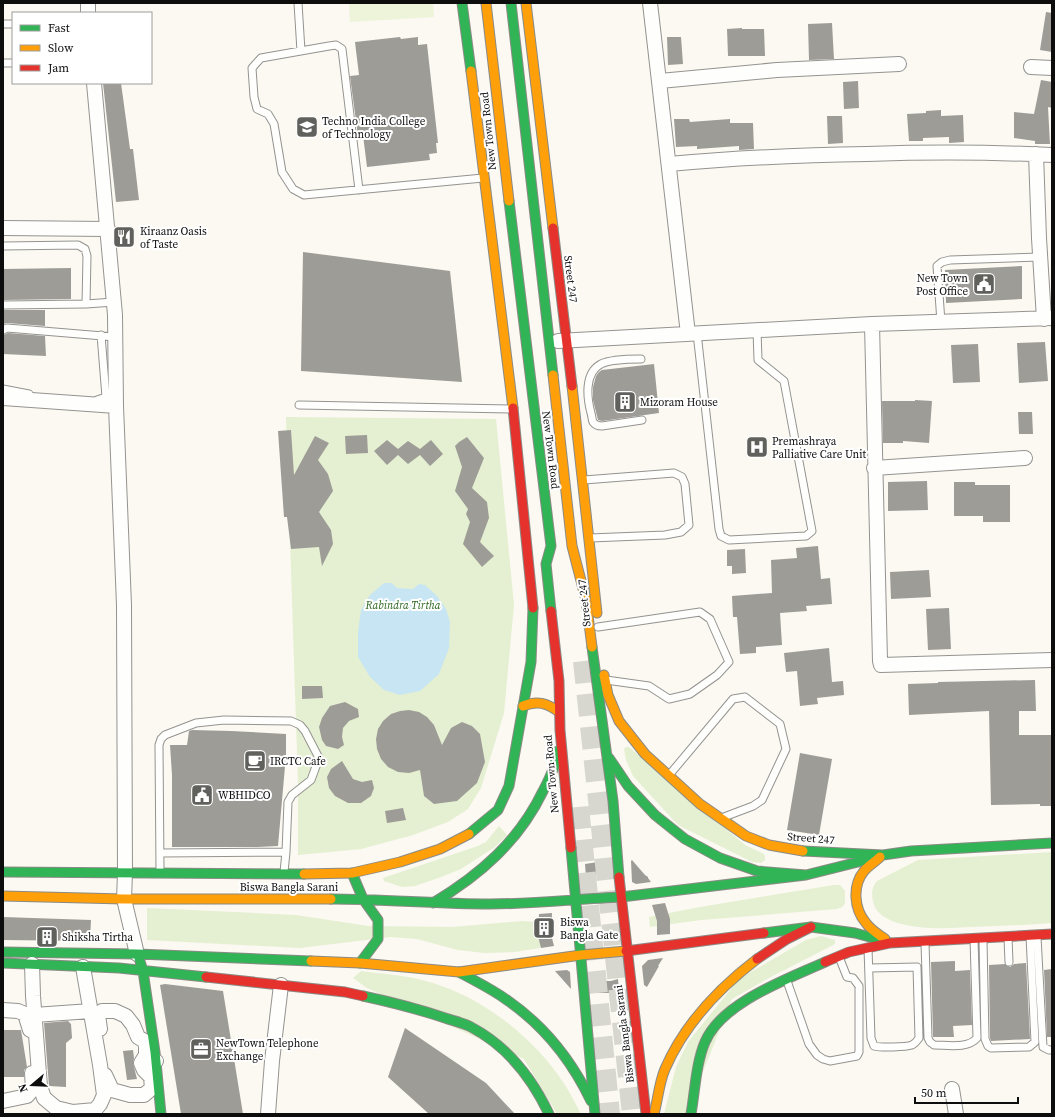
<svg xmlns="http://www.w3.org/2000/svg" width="1055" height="1117" viewBox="0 0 1055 1117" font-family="'Source Serif 4',serif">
	<rect width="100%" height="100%" fill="#fbf9f1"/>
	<path fill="#e4f0d1" d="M286,417l210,2 18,186 -10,108 -23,75 -13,21 -20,13 -35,13 -52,14 -63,6v-72z
		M626,747h3l116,98 19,9 1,3v3l-4,3 -9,-1 -74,-37 -45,-49 -7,-16 -2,-11z
		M499,826l8,9 -12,12 -34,22 -20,8 -26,9 -13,1 -18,-6 -1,-3 95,-32 8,-4z
		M1052,852v71c-27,2 -53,3 -80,4 -23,1 -48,3 -70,-3 -13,-3 -27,-10 -29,-23 -2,-8 -1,-14 4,-20l41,-21z
		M834,885h6l5,6v12l-3,4 -5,2 -136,11 -51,7 -1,-10 51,-10z
		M147,908l149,7 72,11 84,1 70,-6 13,1 9,5 -1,18 -3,3 -25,4 -31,1 -26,-3 -41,-11 -26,-2 -91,11 -153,-8z
		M821,936l14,4v4l-68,35 -35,20 -46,115h-22l12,-47 12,-25 51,-63 67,-39z
		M361,971c20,3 42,4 61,9 55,13 110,55 141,102 7,10 12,21 18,32h-24l-33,-55 -157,-71 -14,-10z"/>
	<path fill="#edf4da" d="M349,3h84l1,14 -84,5z"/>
	<path fill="#c8e5f4" d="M384,583h8l5,5 16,1 6,-5 6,1 12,11 9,13 4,13 -1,26 -10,26 -19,17 -20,4 -16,-5 -14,-13 -12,-20v-25l3,-22 9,-15z"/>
	<path fill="#9e9c97" d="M1046,12l6,1v39l-12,-2z
		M832,23l2,36 -25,1 -1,-36z
		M742,28v1h22l1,27h-37l-1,-27z
		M400,37l1,2 17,-2v8l9,-1 11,99h-2l1,10 -8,1 1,6 -63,7 -4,-32 -5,1 -8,-60 9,-1 -4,-33z
		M667,37h14l2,27 -15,1z
		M1041,80l11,2v26l-4,-1 2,37h-15v-3l-21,-3v-26l20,2z
		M858,81l1,27 -15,1 -1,-27z
		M103,83h18l9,66h3l6,51 -23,2z
		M941,110v6l22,-1 1,27 -15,1v-6l-26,1v3h-14l-2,-27 19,-1v-2z
		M827,116h15l1,27 -15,1z
		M674,119h15l1,3 40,-3v4h23l1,26 -15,1v-4l-42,3v-3l-21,1z
		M303,252l147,19 12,111 -161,-11z
		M1022,266v33l-76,4 -1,-33z
		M71,268v31l-68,1v-31z
		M3,310h42v16l-38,-3 -4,1z
		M8,333l37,3 1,20 -43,-2v-19z
		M1045,342l3,39 -29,2 -2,-40z
		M978,344l2,38 -27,1 -2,-38z
		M654,364l5,49 -57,8 -4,-1 -5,-20v-13l3,-11 3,-4 3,-2z
		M915,400l17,1 -3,42 -26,-2v2h-20l-1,-42h33z
		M1018,412h14l1,22h-14z
		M291,430l3,45 21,-39 14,7 -11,17 10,14 5,17 -14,21 12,18 2,14 -11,22 -3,-19 -28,2 -4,-32h-3l-6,-86z
		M367,435l1,18 -22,1 -1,-18z
		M467,437l17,21 -12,30 15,14 2,16 -9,24 14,14 -12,11 -19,-23 7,-22 -4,-8 2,-5 -13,-18 7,-24 -7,-21 4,-4z
		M387,440l11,9 10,-8 12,8 11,-9 12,14 -13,12 -10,-11 -12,9 -10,-9 -11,10 -13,-14z
		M927,481l1,29 -40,1v-29z
		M954,482h21v3h35v37h-27v-6h-29z
		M818,546l3,33 9,-1 2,26 -26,2 1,5 -27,2 2,32 -26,2v6l-16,1 -3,-37h-4l-1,-21 40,-3 -1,-33 26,-2 -1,-10z
		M745,549l1,24 -14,1v-8h-5v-16z
		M929,570l2,27 -40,2 -1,-27z
		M949,608l2,41 -23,1 -2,-41z
		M829,648l3,34 11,-1 1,14 -27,3 1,6 -18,2 -3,-35 -11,1 -2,-19z
		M1035,680l1,31h-17v24h33v71h-12v-2l-49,1 -2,-94 -80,4 -1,-31 30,-1v-1z
		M302,686h20l1,12 -21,1z
		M345,702l13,7 1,8 -10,4 -6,7 -1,9 2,8 -6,4 -12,-3 -4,-6 -3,-13 3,-9 8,-12z
		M409,710l10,2 8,5 7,8 8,20 9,-17 11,-6 10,4 8,8 5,28 -8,21 -20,18 -23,3 -10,-8 -4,-26 -11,3 -11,-1 -10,-5 -7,-8 -4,-10 -1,-10 2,-10 5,-8 8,-7 9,-3z
		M192,730l39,1 55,3v21l-8,91 -20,1h-86v-72l-2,-30h17l2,-14z
		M800,753l32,6 -13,76 -32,-5z
		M342,761l11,18 9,3 10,-2 2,8 -3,8 -10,7h-13l-13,-7 -6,-8 -2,-11 4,-8z
		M403,808l3,12 -19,3 -2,-12z
		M632,860l13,15 3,2v1l3,4 -15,2 -4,-2 -1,-21z
		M605,861l2,13h-10l-11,3 -1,-13z
		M665,903l5,16v15l-13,1v-14l-5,-16z
		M552,913l-1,21 3,12 -13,2 -3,-12v-11l1,-11z
		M3,917l88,3 -1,21 -87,-1z
		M663,958l-5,8h1l-12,21 -3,-2 -2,-19 6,-6z
		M955,961v10l15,-1 2,55 -19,1 1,11h-21l-2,-75z
		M1026,963l4,76 -39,2 -1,-3 -1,-73 16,-1 5,3 4,-3z
		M1052,969v68h-5l-3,-67z
		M567,970l3,2 1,17 -16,-18z
		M618,979l1,13 -7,1h-15l-2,-12h16z
		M165,984l58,7 20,123h-62l-21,-129z
		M68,1021l3,3 1,14 -6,5v44l-17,-1 -5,-63z
		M405,1028l81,55 29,31h-86l-41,-37z
		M3,1030h18l6,37 -3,3v7h-21z
		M133,1050l1,8 -1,5 4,16 -10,1 -4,-29z"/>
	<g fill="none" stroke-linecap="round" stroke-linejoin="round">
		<path stroke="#d7d6cf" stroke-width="22" stroke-dasharray="22 11" stroke-linecap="butt" d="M584,661l49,453
			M578,807l31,307"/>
		<g stroke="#949390" stroke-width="9">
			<path id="lane" d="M298,3l3,48
				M3,24h10
				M3,63h10
				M359,190l-17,-141 -6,-4 -7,1 -68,12 -9,10 2,29 3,12 11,5 6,10 8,48 11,17 11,6 179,-17
				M3,246l75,-1 7,4 2,7 -1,48
				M3,305l83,-1 28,-2
				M941,322l-4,-56 5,-4 8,-2 90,-3
				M3,330l4,-2 108,9
				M697,333l22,196 2,7 8,4 77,-4 6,-5 -28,-150 -26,-21 -1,-30
				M641,359c-11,0 -30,0 -40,5 -17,9 -14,34 -10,49 1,3 1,7 2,9 2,3 5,4 9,4l40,-6
				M3,389l26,5
				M97,400l9,-3 -5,-62
				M299,405l213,4
				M584,480l90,-7 8,4 3,7 4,41 -8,7 -16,3 -75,3
				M598,627l102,-15 10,7 19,43 -12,13 -27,19 -21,5 -20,-13 -43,-6
				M670,774l63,-75 12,-2 35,27 6,25 -24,51 -9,6 -29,11
				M160,853l126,-1
				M160,871l-1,-126 2,-6 4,-4 31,-12 28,-3 67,1 9,4 5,6 14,27 -8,22 -19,15 -4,7 -2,50 -2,20
				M1037,937l6,110 6,3h3
				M1008,938l1,24
				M983,940l2,99 3,7 3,2 38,-1 6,-5 -5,-106
				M925,943l3,95 2,4 4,3c13,0 34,4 43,-7l-3,-99
				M868,948l3,90 3,8c8,2 31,1 38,-1 4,-2 5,-4 7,-7l-2,-71 -47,1
				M787,981l22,63 8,11 6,4 7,2 27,-5 2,-4v-66l-6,-8 -6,-1 -8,-20"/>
		</g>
		<g stroke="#949390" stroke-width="16">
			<path id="street" d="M88,3v10
				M650,3l38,331
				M1031,67l21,1
				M660,81l117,-11 122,-6
				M94,83l21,232 1,91 8,199 1,268 -1,26 13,55
				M1036,154l3,84 5,81
				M669,164c66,-6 132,-9 198,-10 61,-2 123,-2 185,1
				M3,228l105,1
				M872,324l8,337 1,4 171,-5
				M558,341l314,-17 180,-6
				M3,398l113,8
				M874,468l151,-10
				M32,964l1,32 7,90 4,12 12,10 17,4 22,-2 5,-6 4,-9 -4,-30 -17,-98
				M3,1010l15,1 7,3 5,16
				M34,1015l57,-4
				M100,1029l-2,-14 4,-4h13l11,5 7,9 5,12 8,5v13l-5,8
				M105,1075l7,15 18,5h14l8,-7 -1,-11 -7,-7 -3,-7 15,-2
				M952,1089l4,25
				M3,1101l24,-5 6,-7 -1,-16
				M268,1114l4,-53 9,-76"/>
		</g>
		<g stroke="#8b8a86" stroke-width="11">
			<path id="fast" d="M462,3l9,68
				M511,3l42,372
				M509,201l42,345 -5,18 5,47
				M592,647l21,154 6,76
				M609,758l19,28 27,29 30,24 35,19 37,13 49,4
				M469,834l29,-24 11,-24 22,-124 2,-54
				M571,848l24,266
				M803,851l80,4 28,-4 141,-8
				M3,872l301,2
				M352,873l11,26 15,21v19l-18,24
				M621,897l185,-22 64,-16
				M331,899c53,0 106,5 159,5 43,0 87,-5 131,-7
				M433,903c47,-28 86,-62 110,-112 7,-13 13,-26 15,-40
				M764,933l47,-6 44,6 33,9
				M3,952l134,2 174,7
				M139,958l4,13 12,81 6,62
				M3,963l116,5 87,9
				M459,972c16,9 33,17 48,28 36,25 65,61 84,101
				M363,996c28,6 55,13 82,22 9,3 19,5 26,9 36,19 61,51 78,87
				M691,1114c4,-23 5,-51 14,-72 17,-40 83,-63 120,-80"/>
		</g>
		<g stroke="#8b8a86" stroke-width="11">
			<path id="slow" d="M486,3l23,198
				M526,3l27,225
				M471,71l42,337
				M553,375l19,171 14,54 6,47
				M572,386l25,227
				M604,675l4,20 11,26 26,33 55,50 46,32 23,9 34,6
				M523,706c14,-6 24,-3 36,6
				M880,857c-5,5 -12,9 -16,14 -12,15 -10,38 2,52 5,7 12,11 19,16
				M304,874l48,-1 48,-11 40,-13 29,-15
				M3,896l121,3h207
				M311,961l49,2 99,9 122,-17 45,-4
				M654,1114c4,-15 5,-31 11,-45 19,-44 54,-81 92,-110"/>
		</g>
		<g stroke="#8b8a86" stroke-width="11">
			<path id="jam" d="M553,228l19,158
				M513,408l20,200
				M551,611l8,70 1,49 11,118
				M619,877l27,237
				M626,951l138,-18
				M757,959l30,-20 24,-12
				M825,962l24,-10 41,-9 162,-9
				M206,977l139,15 18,4"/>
		</g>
		<use href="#lane" stroke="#fefefd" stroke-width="7"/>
		<use href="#street" stroke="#fefefd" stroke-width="14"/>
		<use href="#fast" stroke="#30b455" stroke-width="9"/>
		<use href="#slow" stroke="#ff9f0a" stroke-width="9"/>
		<use href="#jam" stroke="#e5322d" stroke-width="9"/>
	</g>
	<defs>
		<g id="university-square" transform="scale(1.15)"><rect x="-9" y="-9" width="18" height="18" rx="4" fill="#60605d" stroke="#fff"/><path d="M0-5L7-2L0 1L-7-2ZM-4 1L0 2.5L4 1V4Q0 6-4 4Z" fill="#fff"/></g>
		<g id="restaurant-square" transform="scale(1.15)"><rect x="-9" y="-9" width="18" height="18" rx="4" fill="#60605d" stroke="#fff"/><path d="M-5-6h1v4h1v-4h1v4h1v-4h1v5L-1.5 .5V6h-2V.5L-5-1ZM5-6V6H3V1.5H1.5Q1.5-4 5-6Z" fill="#fff"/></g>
		<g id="civic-square" transform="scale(1.15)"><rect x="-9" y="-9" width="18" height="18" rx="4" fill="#60605d" stroke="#fff"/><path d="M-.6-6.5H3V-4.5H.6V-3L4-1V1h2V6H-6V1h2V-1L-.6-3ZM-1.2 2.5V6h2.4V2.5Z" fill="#fff"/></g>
		<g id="building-square" transform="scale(1.15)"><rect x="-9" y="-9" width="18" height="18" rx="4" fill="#60605d" stroke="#fff"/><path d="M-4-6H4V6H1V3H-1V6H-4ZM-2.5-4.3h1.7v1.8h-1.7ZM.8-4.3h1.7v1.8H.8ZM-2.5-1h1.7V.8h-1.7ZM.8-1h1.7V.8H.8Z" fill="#fff"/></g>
		<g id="hospital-square" transform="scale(1.15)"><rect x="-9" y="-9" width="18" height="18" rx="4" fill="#60605d" stroke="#fff"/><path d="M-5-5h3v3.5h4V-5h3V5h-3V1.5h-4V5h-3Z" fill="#fff"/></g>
		<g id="cafe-square" transform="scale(1.15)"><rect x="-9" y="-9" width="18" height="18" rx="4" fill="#60605d" stroke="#fff"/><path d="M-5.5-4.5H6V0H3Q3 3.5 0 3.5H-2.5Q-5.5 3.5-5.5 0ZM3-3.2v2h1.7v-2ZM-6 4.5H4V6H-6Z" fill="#fff"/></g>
		<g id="office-square" transform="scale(1.15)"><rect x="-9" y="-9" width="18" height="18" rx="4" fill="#60605d" stroke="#fff"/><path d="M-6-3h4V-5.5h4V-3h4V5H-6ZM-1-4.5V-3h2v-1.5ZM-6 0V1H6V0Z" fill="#fff"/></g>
	</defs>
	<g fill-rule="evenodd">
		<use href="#university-square" x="307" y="127"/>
		<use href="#restaurant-square" x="124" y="237"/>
		<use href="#civic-square" x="984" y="284"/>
		<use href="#building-square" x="625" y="402"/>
		<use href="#hospital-square" x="757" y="447"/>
		<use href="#cafe-square" x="255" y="761"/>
		<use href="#civic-square" x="202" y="795"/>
		<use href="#building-square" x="544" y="928"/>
		<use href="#building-square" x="47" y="937"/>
		<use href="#office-square" x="201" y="1049"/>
	</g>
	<g text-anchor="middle" stroke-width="4" stroke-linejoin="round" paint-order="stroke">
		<g font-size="11" fill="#0d0d0d" stroke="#fff" text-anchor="start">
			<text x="322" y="125">Techno India College<tspan x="322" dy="13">of Technology</tspan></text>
			<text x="140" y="235">Kiraanz Oasis<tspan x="140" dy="13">of Taste</tspan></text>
			<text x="968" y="282" text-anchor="end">New Town<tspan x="968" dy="13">Post Office</tspan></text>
			<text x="640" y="406">Mizoram House</text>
			<text x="772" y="445">Premashraya<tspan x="772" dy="13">Palliative Care Unit</tspan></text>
			<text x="270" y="765">IRCTC Cafe</text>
			<text x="218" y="799">WBHIDCO</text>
			<text x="560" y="926">Biswa<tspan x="560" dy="13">Bangla Gate</tspan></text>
			<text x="62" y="941">Shiksha Tirtha</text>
			<text x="216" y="1047">NewTown Telephone<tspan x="216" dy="13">Exchange</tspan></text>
		</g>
		<g font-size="11" fill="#0d0d0d" stroke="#fff">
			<text transform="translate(488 131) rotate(-96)" y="4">New Town Road</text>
			<text transform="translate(571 279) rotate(83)" y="4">Street 247</text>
			<text transform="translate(551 450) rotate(83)" y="4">New Town Road</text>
			<text transform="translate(584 603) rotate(-96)" y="4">Street 247</text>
			<text transform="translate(551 774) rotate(-95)" y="4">New Town Road</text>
			<text transform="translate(811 838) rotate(5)" y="4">Street 247</text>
			<text x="289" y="891">Biswa Bangla Sarani</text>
			<text transform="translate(624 1034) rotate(-97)" y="4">Biswa Bangla Sarani</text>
		</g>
		<g font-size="11" font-style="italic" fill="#2b651d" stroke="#fff">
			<text x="403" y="609">Rabindra Tirtha</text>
		</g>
	</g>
	<rect width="1055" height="1117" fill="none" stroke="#0d0d0d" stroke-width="8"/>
	<rect x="12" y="12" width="140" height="72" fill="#ffffff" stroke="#9e9e9e"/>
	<rect x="20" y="25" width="20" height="6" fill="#30b455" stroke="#9e9e9e"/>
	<text x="48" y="32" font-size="12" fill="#0d0d0d">Fast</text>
	<rect x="20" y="45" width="20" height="6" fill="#ff9f0a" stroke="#9e9e9e"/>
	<text x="48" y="52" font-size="12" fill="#0d0d0d">Slow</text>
	<rect x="20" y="65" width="20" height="6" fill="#e5322d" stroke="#9e9e9e"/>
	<text x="48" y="72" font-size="12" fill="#0d0d0d">Jam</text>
	<g transform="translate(32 1085) rotate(251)" stroke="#ffffff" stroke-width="3" paint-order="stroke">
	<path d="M0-3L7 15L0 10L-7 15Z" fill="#0d0d0d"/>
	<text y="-6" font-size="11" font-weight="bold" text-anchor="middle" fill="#0d0d0d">N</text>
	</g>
	<path d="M915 1097v6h103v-6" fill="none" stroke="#0d0d0d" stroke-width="2"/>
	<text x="921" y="1097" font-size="12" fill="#0d0d0d" stroke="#ffffff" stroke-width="3" paint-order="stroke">50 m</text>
</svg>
